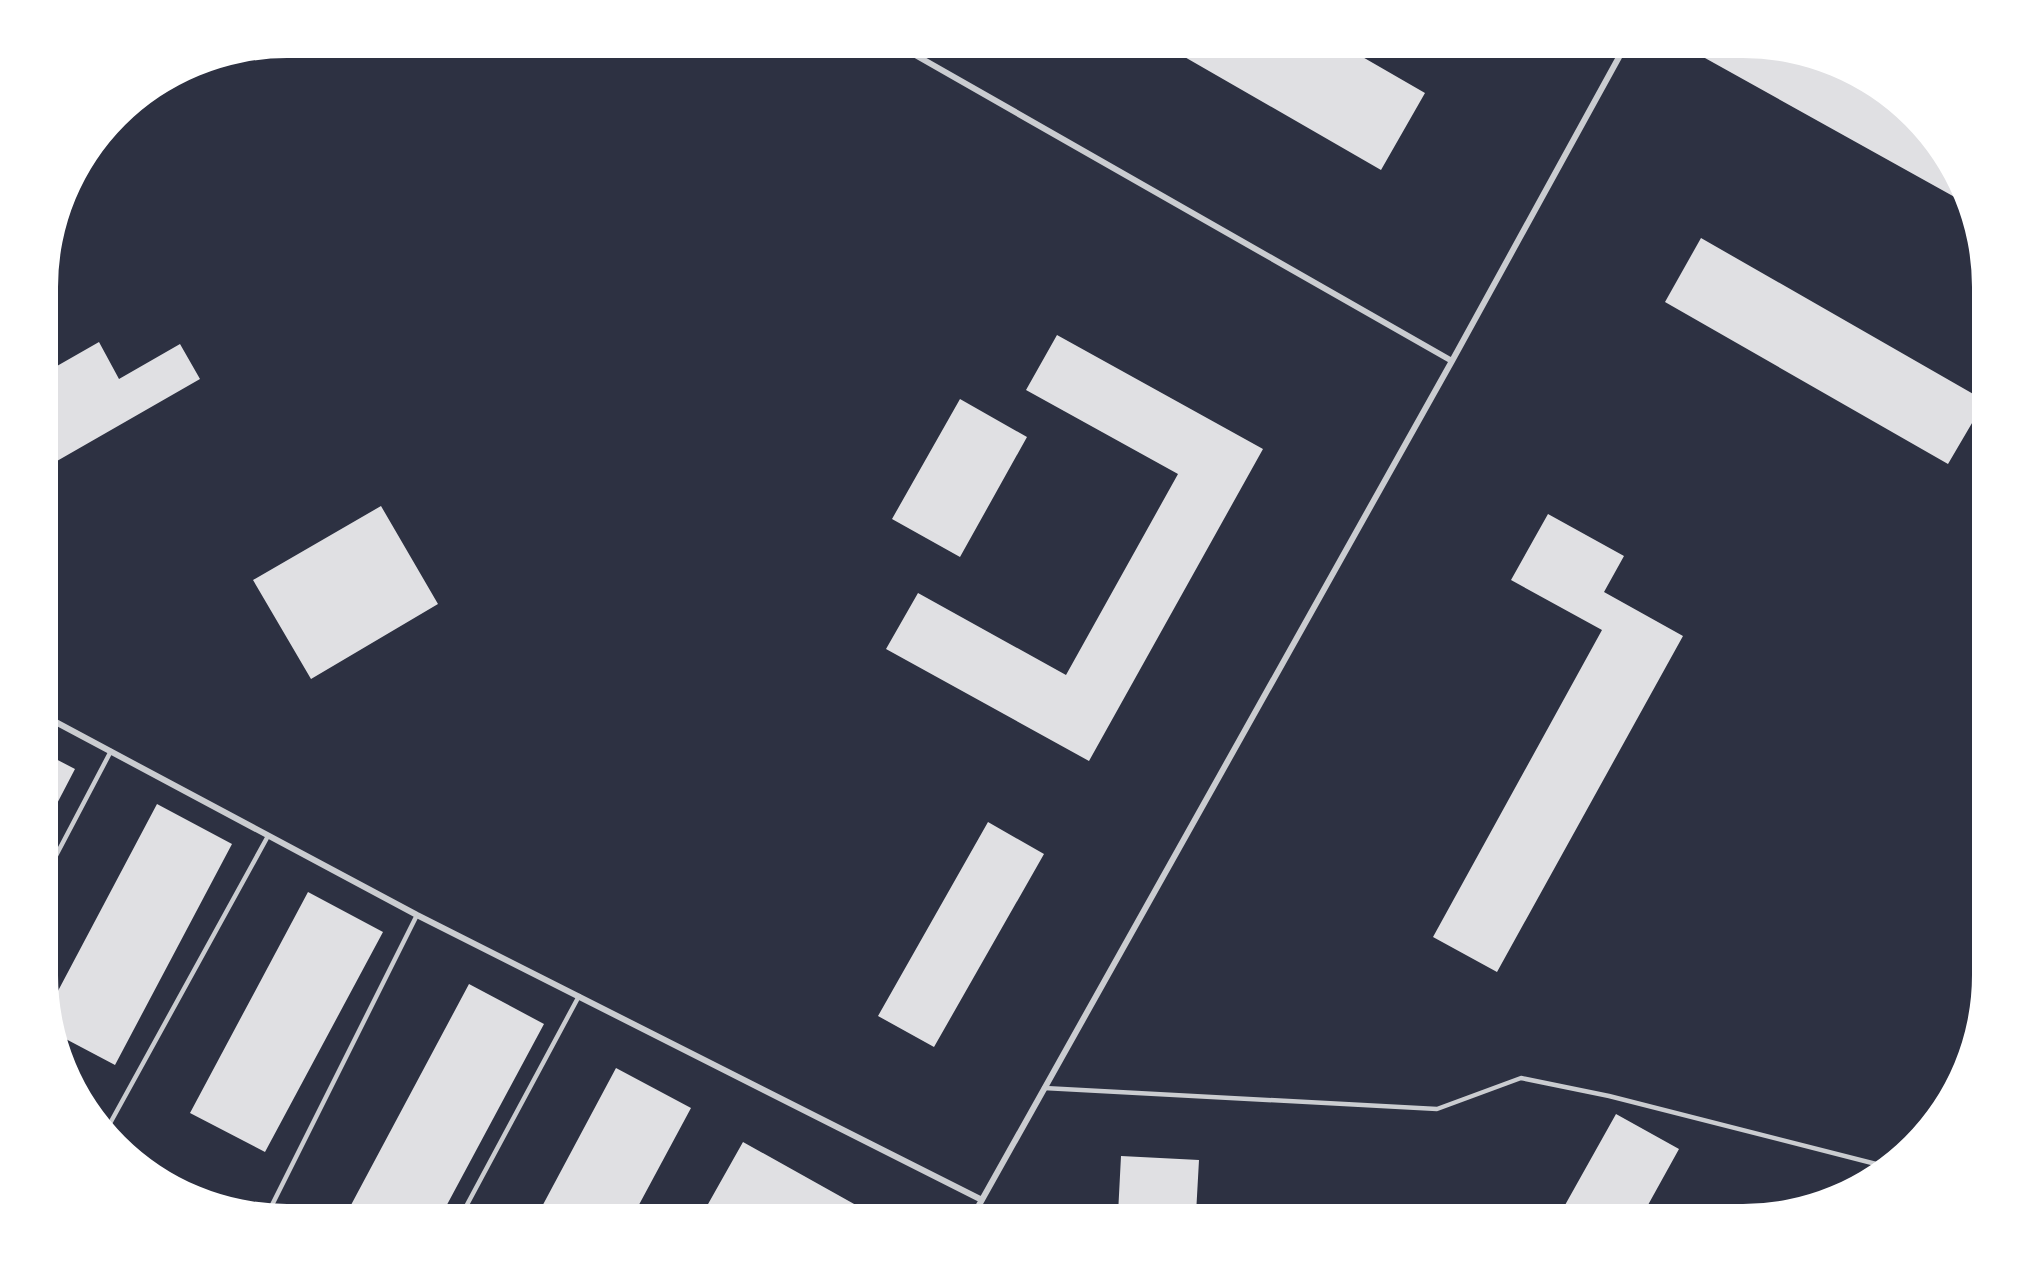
<svg xmlns="http://www.w3.org/2000/svg" width="2030" height="1262" viewBox="0 0 2030 1262" font-family="Georgia,serif">
	<rect width="100%" height="100%" fill="#2d3142"/>
	<path fill="#e0e0e3" d="M1169,48h178l78,45 -44,77z
		M1687,48h56l76,13 56,27 75,80 10,32z
		M1701,238l281,161v7l-34,58 -283,-162z
		M1057,335l206,114 -174,312 -203,-112 32,-56 148,82 112,-201 -152,-84z
		M99,342l20,37 61,-35 20,35 -150,86v-95z
		M960,399l67,38 -67,120 -68,-38z
		M381,506l57,98 -127,75 -58,-99z
		M1548,514l76,42 -20,36 79,44 -186,336 -64,-35 169,-307 -91,-50z
		M50,756l25,13 -25,48z
		M157,804l75,40 -117,221 -53,-28 -12,-31z
		M988,822l56,32 -110,193 -56,-31z
		M308,892l75,40 -118,220 -75,-39z
		M469,984l75,40 -102,190h-73l-18,-9z
		M616,1068l75,40 -57,106h-96z
		M1616,1114l63,35 -36,65h-83z
		M743,1142l129,72 -169,-1z
		M1121,1156l78,4 -3,54h-78z"/>
	<g fill="none" stroke-linecap="round" stroke-linejoin="round">
		<path stroke="#caccd0" stroke-width="4.5" d="M50,867l61,-116
			M1044,1088l393,21 84,-31 88,18 271,69
			M108,1127l160,-291
			M269,1211l148,-296
			M462,1214l117,-218"/>
		<path stroke="#caccd0" stroke-width="6" d="M903,48l549,313
			M50,719l367,196 565,285
			M974,1214l478,-853 172,-313"/>
	</g>
	<path d="M0 0H2030V1262H0ZM287 58H1743A229 229 0 0 1 1972 287V975A229 229 0 0 1 1743 1204H287A229 229 0 0 1 58 975V287A229 229 0 0 1 287 58Z" fill="#fff" fill-rule="evenodd"/>
</svg>
